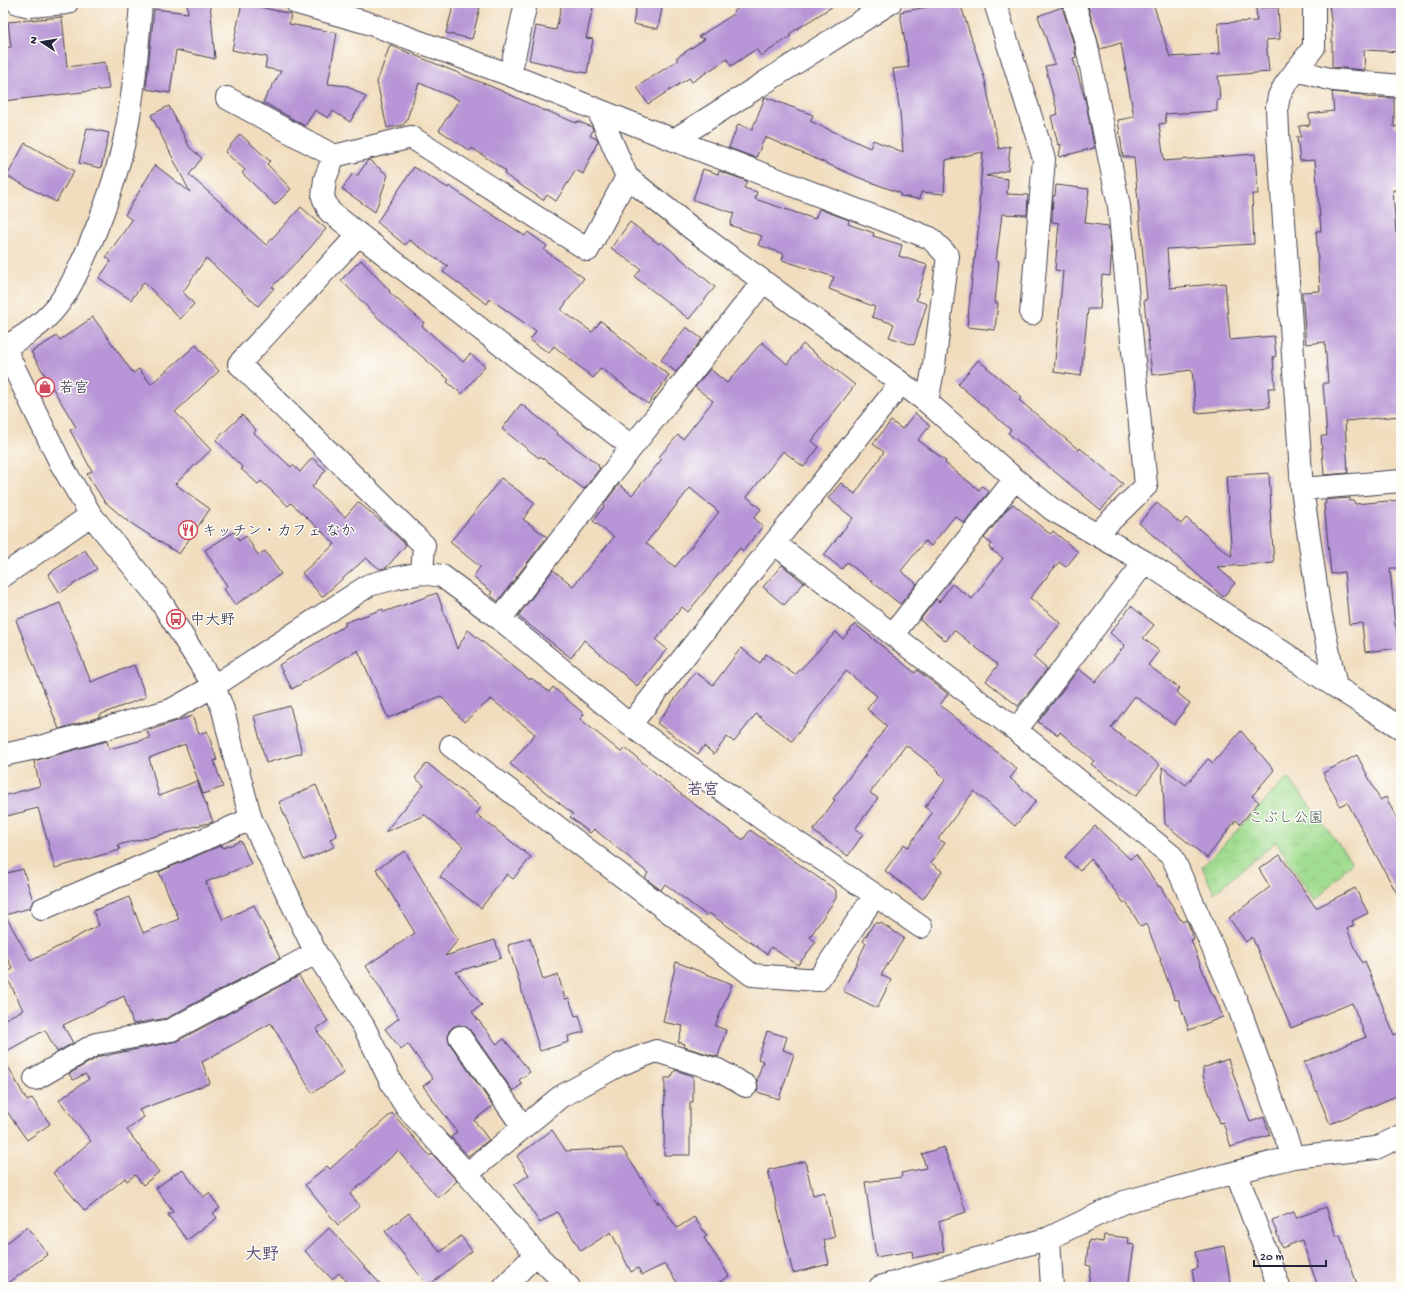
<svg xmlns="http://www.w3.org/2000/svg" width="1404" height="1290" viewBox="0 0 1404 1290" font-family="'Gochi Hand','Klee One',sans-serif">
	<defs>
		<pattern id="park-crowns" width="20" height="18" patternUnits="userSpaceOnUse"><rect width="20" height="18" fill="#a1dd91"/><path d="M2 6a3 3 0 1 1 6 0M12 15a3 3 0 1 1 6 0" fill="none" stroke="#8abd7e"/></pattern>
	</defs>
	<rect width="100%" height="100%" fill="#fdfcf7"/>
	<filter id="ink" filterUnits="userSpaceOnUse"><feTurbulence type="fractalNoise" baseFrequency=".025" numOctaves="2"/><feDisplacementMap in="SourceGraphic" scale="8" xChannelSelector="R" yChannelSelector="G"/><feConvolveMatrix kernelMatrix="1 2 1 2 8 2 1 2 1" color-interpolation-filters="sRGB"/></filter>
	<filter id="wash" filterUnits="userSpaceOnUse"><feTurbulence type="fractalNoise" baseFrequency=".012" numOctaves="4" result="noise"/><feDisplacementMap in="SourceGraphic" scale="16" xChannelSelector="R" yChannelSelector="G"/><feGaussianBlur stdDeviation="0.9" result="paint"/><feColorMatrix in="noise" values="0 0 0 0 0 0 0 0 0 0 0 0 0 0 0 0 0 1.4 0 .05"/><feComposite in="paint" operator="in"/></filter>
	<g filter="url(#wash)">
		<rect width="100%" height="100%" fill="#f1ddbd"/>
		<path fill="url(#park-crowns)" stroke="#628066" d="M1288,777l64,85 -37,39 -39,-59 -62,51 -12,-26z"/>
		<g id="blocks">
			<path fill="#b795d6" fill-rule="evenodd" d="M187,3h23l5,56 -39,-9 -6,43 -24,-4 8,-80 34,4z
				M242,3l49,11 -2,10 48,9 -9,51 20,2 18,11 -16,25 -17,-11 -5,7 -13,-8 -10,16 -42,-24 18,-31 -16,-3 2,-11 -35,-7z
				M454,3h27l-9,36 -26,-6z
				M562,3h32l-8,35 7,1 -6,34 -23,-4v-1l-35,-8 7,-34 20,4z
				M637,3h26l-5,26 -25,-5z
				M746,3h92l-49,31 2,2 -30,20 -5,-7 -25,17 -4,-7 -35,23 -3,-4 -41,26 -11,-17 41,-27 -2,-2 29,-19 -7,-2 36,-23 -1,-2z
				M932,3h28l25,77 14,69 11,-3 -2,24 -22,6 22,3 -1,15 21,1 -1,20 -25,-1 -6,47h3l-4,42h3l-3,27 -28,-3 7,-69 1,1 6,-54 -2,-1 4,-52 -37,8 -2,34 -23,-2 -1,7 -20,-3v-3l-40,-15 -95,-41 -9,21 -27,-10 9,-24 14,6 13,-33 48,18 -3,6 60,27 3,-8 30,12 -3,-40 -7,-43 16,-2 -9,-55 33,-6z
				M1087,3h66l17,54 50,-3 -2,-31 39,-2 -1,-13 22,-1 2,32 -14,1 3,32 -51,4 2,24h-3v11l-52,3 1,9 -7,1 5,37 91,-7 3,40h-6l2,50 -87,5 3,39 55,-5 5,57 44,-4 2,20 -3,1 2,31h-7l2,19 -74,6 -4,-43 -40,5 -8,-75 3,-1 -13,-142h-11l-5,-37 16,-3 -13,-74 -21,6z
				M1329,3h72v49l-37,-2 1,20 -33,-3v-37z
				M1062,7l12,38 2,12 -3,1 13,45 8,43v2l-35,9 2,-13 -3,1 -7,-29 7,-2 -13,-48 10,-2 -17,-48z
				M62,17l5,50 38,-5 4,27 -106,12v-24l4,-1 -3,-28 7,-1 -3,-25z
				M390,45l112,46 43,20v-1l31,13 1,-2 15,6 1,3 -3,6 7,3 1,2 -15,33 -7,-4 -20,31 -9,-6 -4,5 -39,-26 2,-3 -34,-23 -2,3 -31,-21 20,-30 -40,-17 -13,39 -3,3 -16,3 -10,-46z
				M1332,92l33,3v2l29,1v29l7,-1v64h-8l3,43 3,-1 2,23v161l-56,5 3,52 -24,2 -3,-39h6l-4,-53h5l-3,-41 -19,2 -4,-52 18,-1 -4,-60h5l-6,-71 -15,1 -3,-24h4l-2,-11 11,-1 -1,-11 25,-3z
				M169,106l21,42 12,10 -13,17 38,33v1l39,36 35,-38 25,22 -17,20 -37,38 2,1 -16,18 -52,-48 -23,34 11,12 -14,15 -36,-37 -13,18 -32,-22 12,-17 -5,-4 26,-37 -7,-5 30,-50 35,27 -39,-77z
				M87,128l22,5 -8,35 -22,-5z
				M240,134l30,27 -3,3 24,25 -16,16 -33,-32 3,-3 -20,-18z
				M25,143l49,28 -18,31 -49,-26z
				M368,160h1l19,15 -13,37 -33,-23 11,-16 4,3z
				M414,167l34,21 1,-2 35,24v-1l41,27 3,-4 19,14 -3,4 40,28 -23,32 31,22 9,-11 41,34 27,20 -21,29 -47,-36 -8,10 -39,-32 -5,7 -19,-13 6,-9 -46,-32 -3,5 -44,-32 5,-6 -39,-26 -4,5 -28,-23z
				M703,169l15,5 1,-3 28,10 -3,7 13,4 -2,7 60,20 4,-10 30,11 -1,4 26,9 -1,3 29,9 -3,11 28,9 -11,35 11,4 -13,41 -25,-8 5,-13 -22,-7 3,-10 -46,-18 5,-12 -52,-17 2,-6 -26,-9 4,-9 -32,-11 4,-12 -41,-13z
				M1056,185l33,4 -4,34 23,3 3,32 -1,18 -8,-1 -2,34h-12l-7,67 -27,-4 9,-101 -8,-1 4,-47 -7,-1v-6l1,-20h2z
				M630,222l29,22 2,-2 54,45 -26,32 -54,-42 6,-8 -30,-21z
				M361,260l29,31 -1,1 35,31 -2,3 41,36 7,-8 15,12 -23,28 -15,-12 2,-2 -74,-65 -34,-35z
				M93,317l40,56 6,-4 12,15 45,-39 23,26 -44,41 36,38 -36,34 35,25 -31,45 -53,-34 -22,-19 -17,-27 5,-3 -22,-41 6,-3 -45,-75 26,-16 3,4z
				M686,327l16,12 -26,33 -15,-12z
				M762,342l25,22 16,-20 52,41 -43,56 7,6 -15,20 -21,-16 -36,46 14,12 -7,9 9,8 -20,25 -3,-3 -52,64 -6,-5 -26,33 11,9 -30,37 -53,-46 -13,18 -53,-42 35,-46 20,16 41,-49 -21,-16 12,-16 -1,-1 15,-20 13,11 30,-36 -3,-2 19,-22 5,4 30,-38 -18,-14 15,-18 17,14zM690,488l29,24 -44,55 -29,-24z
				M978,360l44,37 -3,3 60,50 1,-2 43,36 -22,26 -93,-77 3,-3 -53,-46z
				M521,404l37,29 -1,1 42,31 -1,2 2,1 -16,21 -44,-33 -1,2 -37,-29z
				M915,413l15,13 -12,14 28,21 -1,2 34,27 3,-4 7,6 -25,31 -9,-7 -24,30 -6,-5 -24,30 16,13 -17,20 -53,-42 -5,7 -18,-14 29,-37 -25,-20 13,-15 14,11 29,-42 -11,-8 18,-23 11,8z
				M242,415l14,15 -2,3 37,34 2,-2 7,7 12,-14 14,12 -14,17 33,30 13,-15 28,24 20,19 -20,23 -6,1 -14,-11 -44,39 -20,-24 33,-29 -44,-41 -3,3 -27,-25 -3,3 -17,-15 2,-1 -27,-28z
				M1269,473l2,36h-1l4,54 -57,4 18,16 -12,14 -84,-74 18,-20 24,21 5,-6 46,39 -6,-81z
				M501,478l34,25 -12,16 24,18 -49,64 -8,-6 2,-3 -19,-15 7,-10 -30,-25 36,-44z
				M1350,498v3h4l1,3 45,-4 1,68h-11l5,58h1l3,22 -34,4 -3,-29 -13,1 -5,-52 -13,2 -7,-70 2,-1 -1,-3z
				M1013,504l37,30 3,-3 25,21 -12,15 -7,-5 -29,36 31,25 -28,34 14,12 -29,37 -32,-25 12,-16 -44,-35 -8,11 -26,-21 16,-21 3,3 13,-18 20,15 31,-41 -14,-10 3,-4 -8,-6 25,-31h1z
				M234,532l5,9 7,-5 12,19 7,-4 16,23 -46,31 -11,-16 3,-3 -22,-36z
				M85,550l12,19 -37,24 -12,-19z
				M782,565l22,18 -20,22 -21,-18z
				M437,593l20,56 11,-19 62,50 1,-2 18,14 4,-5 31,27 -4,5 41,33 4,-4 62,51 56,41 7,-10 86,60v8l-26,39 6,5 -18,23 -27,-18 -4,7 -58,-41 -2,3 -42,-32 -4,6 -16,-12 3,-5 -54,-44 -4,4 -20,-16 3,-3 -63,-50 25,-30 -44,-35 -27,23 -23,-26 -53,22 -30,-68 -66,39 -13,-24 67,-40 -2,-2 39,-14 1,3z
				M60,603l31,79 43,-17 12,32 -47,18 1,2 -41,12 -43,-109z
				M1131,606l23,19 -11,13 16,13 -11,14 31,23 -3,4 14,11 -16,22 -39,-29 -24,32 49,37 -24,31 -24,-18 -1,2 -20,-16 3,-3 -34,-29 -2,3 -20,-13 41,-53 16,13 30,-37 -15,-12z
				M855,624l60,49 2,-3 31,24 -8,11 77,64 -7,9 26,23 -21,25 -41,-35 -36,48 7,4 -14,20 11,8 -19,28 -38,-28 19,-27 4,3 24,-34 -7,-6 21,-28 -8,-7 1,-1 -33,-26 -36,48 8,5 -23,31 8,5 -15,22 -35,-25 22,-31 -2,-1 54,-73 -20,-17 10,-13 -31,-25 -54,70 -36,-27 -22,28 -7,-5 -13,17 -10,-8 -6,8 -41,-31 38,-51 18,13 28,-37 19,15 6,-9 29,21 41,-43 7,7z
				M290,706l12,47 -36,10 -12,-47z
				M192,716l7,18 8,-3 10,29 -3,1 9,26 -20,7 -18,-50 -36,14 10,38 38,-15 16,41 -95,23 2,5 -65,18 -17,-60 -35,9v-21l37,-10 -6,-25 73,-20 2,8 41,-11 -3,-7z
				M1241,731l33,39 -22,26 7,6 -19,22 -4,-4 -29,38 -42,-34 -3,-57 24,18 22,-26 5,4z
				M1357,755l23,45 6,-3 15,30v74l-54,-99 -7,4 -17,-33z
				M427,763l54,44 -5,7 55,43 -18,22 -6,-5 -26,34 -41,-31 23,-31 -38,-31 -40,17 39,-47 -9,-7z
				M316,785l21,51 -7,3 4,8 -30,13 -25,-58z
				M1095,826l35,33 6,-4 23,32 1,-1 22,36 5,-2 7,19 -3,1 21,55h2l9,22 -34,13 -11,-31 -3,1 -15,-40h1l-15,-36 -5,3 -15,-25 -2,1 -33,-44 -11,12 -15,-14z
				M241,841l10,23 -45,18 17,38 31,-15 26,53 -113,60 -34,6 -9,-28 -61,29 10,18 -16,9 -12,-22 -42,23v-33l20,-10 -18,-37 8,-4 -10,-18v-77l20,-5 10,32 -3,7 -25,7 26,46 68,-36 -6,-14 36,-14 14,36 36,-14 -20,-47 63,-27 1,3z
				M405,851l53,89 -13,16 50,-16 6,18 -45,14 26,33 -10,7 25,32 7,-5 26,33 -11,8 3,4 -9,7 -43,-61 -5,-4 -6,-1 -6,2 -4,4 -1,7 2,6 43,62 -19,14 15,20 -21,16 -17,-19 6,-5 -34,-46 10,-7 -25,-35 -7,5 -16,-20 14,-11 -33,-52 49,-33 -39,-64z
				M1280,855l36,53 39,-20 13,25 -16,8 2,4 -7,4 15,34 3,-2 29,74 7,-3v62l-71,30 -26,-62 62,-25 -14,-34 -61,25 -39,-91 -6,5 -17,-24 41,-31 -11,-18z
				M874,923h7l23,15 -23,37 10,5 -14,28 -34,-17 23,-48 -3,-2z
				M530,938l13,42 15,-5 7,24 4,-1 6,18 4,-1 5,17 -16,4 1,6 -29,9 -32,-106z
				M676,962l56,22 -17,42 11,4 -8,27 -34,-10 1,-3 -7,-2 5,-16 -20,-4z
				M299,976l29,45 -12,8 28,44 -32,20 -41,-70 -69,39 8,21 -71,27 5,7 -17,13 32,42 -16,13 -8,-10 -8,6 -2,-3 -40,33 -32,-38 38,-32 -32,-41 30,-21 -4,-5 -12,6 -4,-6 31,-18 5,-1 1,1 7,-2 64,-13z
				M767,1031l20,6 -4,13 11,4 -15,45 -22,-7 1,-6 -1,-6 6,-19 -5,-2z
				M3,1057l24,44 5,-3 18,26 -23,16 -24,-34z
				M1228,1059l22,63 14,-5 6,18 -39,12 -8,-25 -3,1 -17,-47v-8z
				M675,1070l18,6v26h-3v53h-26l1,-77h6z
				M392,1113l38,43 2,-2 25,27 -19,17 -40,-47 -48,43 10,12 -22,19 -33,-40 22,-19 3,3z
				M552,1130l14,21 56,-3 36,56v-4l19,28 17,-11 13,19 -3,2 25,38 -17,11h-32l-15,-23 -23,11 -4,-7 -7,4 -20,-40 -30,19 -24,-39 -17,11 -26,-38 15,-10 -12,-19z
				M944,1147l22,65 -27,9 5,31 -31,6 -1,-7 -36,6 -11,-75 37,-5 -1,-4 25,-5 -4,-14z
				M805,1161l8,34 11,-3 11,45 -11,3 5,24 -36,9 -25,-103z
				M182,1169l21,28 6,-4 11,15 -7,5 4,5 -30,22 -19,-25 5,-3 -17,-24z
				M1326,1207l10,29 4,-1 18,52h-40l-16,-47 -20,8 -10,-28 22,-8 2,6z
				M409,1213l31,39 21,-16 11,15 -44,35 -43,-55z
				M27,1227l21,27 -45,33v-41z
				M329,1228l54,59h-31l-13,-14 -7,6 -27,-28z
				M1104,1235l25,3 -1,6 6,1 -6,42h-40l3,-21 -5,-1 3,-25 14,2z
				M1224,1246l7,39 -12,2h-24l-3,-17 6,-2 -3,-16z"/>
		</g>
	</g>
	<g filter="url(#ink)">
		<use href="#blocks" fill-opacity="0" stroke="#413e4e" stroke-width="1"/>
		<g fill="none" stroke-linecap="round" stroke-linejoin="round">
			<g stroke="#413e4e" stroke-width="24">
				<path id="minor" d="M18,3l12,3 37,-3
					M297,3l71,20 142,52 164,65 256,98 18,18 -14,109 -7,37
					M995,3l49,156 -13,155
					M1074,3l12,39 33,164 27,280 -49,48
					M1314,3v44l-29,38 -6,11 -2,11 1,25 24,357 17,117 17,81
					M1296,70l37,10 68,6
					M510,75l16,-72
					M227,98l107,58 77,-19 177,113 39,-73
					M598,110l29,67 68,54 232,171 88,77 38,31 92,52 191,125 65,41
					M674,140l216,-137
					M334,156l-9,23 -2,18 6,14 303,236
					M359,234l-120,130 185,181 -2,28
					M3,345l58,119 30,51 67,82 56,89 9,24 14,57 14,52 65,134 48,74 29,59 14,22 60,66 69,80 33,33
					M4,348c15,-9 32,-19 44,-32 18,-17 29,-43 39,-65 20,-45 36,-93 43,-142 6,-35 8,-71 11,-106
					M1302,489l99,-8
					M774,543l242,187 156,126 64,144 57,157
					M3,576l88,-61
					M500,619l128,-167 135,-170
					M893,634l122,-155
					M630,725l271,-342
					M1016,730l129,-168
					M451,746l301,229 66,5 57,-85
					M3,755l33,-7 135,-38 43,-24 155,-101 27,-7 26,-5 20,3 58,43 130,106 141,100 104,70 46,32
					M42,909l209,-90
					M460,1037l63,90
					M35,1079l61,-35 75,-14 145,-77
					M1236,1172l43,115
					M467,1174l93,-77 59,-32 37,-14 62,19 28,16
					M1049,1238l3,49
					M504,1287l32,-33
					M880,1287l169,-49 75,-36 169,-45 83,-9 25,-12"/>
			</g>
			<use href="#minor" stroke="#fff" stroke-width="22"/>
		</g>
	</g>
	<defs>
		<g id="shop-ring" transform="scale(1)"><circle r="9.5" fill="#fdfcf7" stroke="#d1495b" stroke-width="1.5"/><path d="M-5-2.5h2.3a2.7 3.5 0 0 1 5.4 0H5L5.5 6h-11ZM-1.5-2.5h3a1.5 2.3 0 0 0-3 0Z" fill="#d1495b"/></g>
		<g id="restaurant-ring" transform="scale(1)"><circle r="9.5" fill="#fdfcf7" stroke="#d1495b" stroke-width="1.5"/><path d="M-5-6h1v4h1v-4h1v4h1v-4h1v5L-1.5 .5V6h-2V.5L-5-1ZM5-6V6H3V1.5H1.5Q1.5-4 5-6Z" fill="#d1495b"/></g>
		<g id="bus-ring" transform="scale(1)"><circle r="9.5" fill="#fdfcf7" stroke="#d1495b" stroke-width="1.5"/><path d="M-5-6H5V4H4V6H2V4H-2V6H-4V4H-5ZM-3.5-4V0h7V-4ZM-3.5 1.2v1.5H-2V1.2ZM2 1.2v1.5H3.5V1.2Z" fill="#d1495b"/></g>
	</defs>
	<g fill-rule="evenodd">
		<use href="#shop-ring" x="45" y="387"/>
		<use href="#restaurant-ring" x="188" y="530"/>
		<use href="#bus-ring" x="176" y="619"/>
	</g>
	<g text-anchor="middle" stroke-width="3" stroke-linejoin="round" paint-order="stroke">
		<g font-size="15" fill="#22223b" stroke="#fdfcf7" text-anchor="start">
			<text x="59" y="392">若宮</text>
			<text x="202" y="535">キッチン・カフェ なか</text>
			<text x="190" y="624">中大野</text>
		</g>
		<g font-size="15" fill="#485a55" stroke="#fdfcf7">
			<text x="1286" y="822">こぶし公園</text>
		</g>
		<g font-size="16" font-weight="bold" fill="#564a71" stroke="#fdfcf7">
			<text x="703" y="794">若宮</text>
		</g>
		<g font-size="17" font-weight="bold" fill="#564a71" stroke="#fdfcf7">
			<text x="262" y="1259">大野</text>
		</g>
	</g>
	<rect width="1404" height="1290" fill="none" stroke="#fdfcf7" stroke-width="16"/>
	<g transform="translate(42 42) rotate(282)" stroke="#fdfcf7" stroke-width="3" paint-order="stroke">
	<path d="M0-3L7 15L0 10L-7 15Z" fill="#22223b"/>
	<text y="-6" font-size="11" font-weight="bold" text-anchor="middle" fill="#22223b">N</text>
	</g>
	<path d="M1254 1260v6h72v-6" fill="none" stroke="#22223b" stroke-width="2"/>
	<text x="1260" y="1260" font-size="12" fill="#22223b" stroke="#fdfcf7" stroke-width="3" paint-order="stroke">20 m</text>
</svg>
